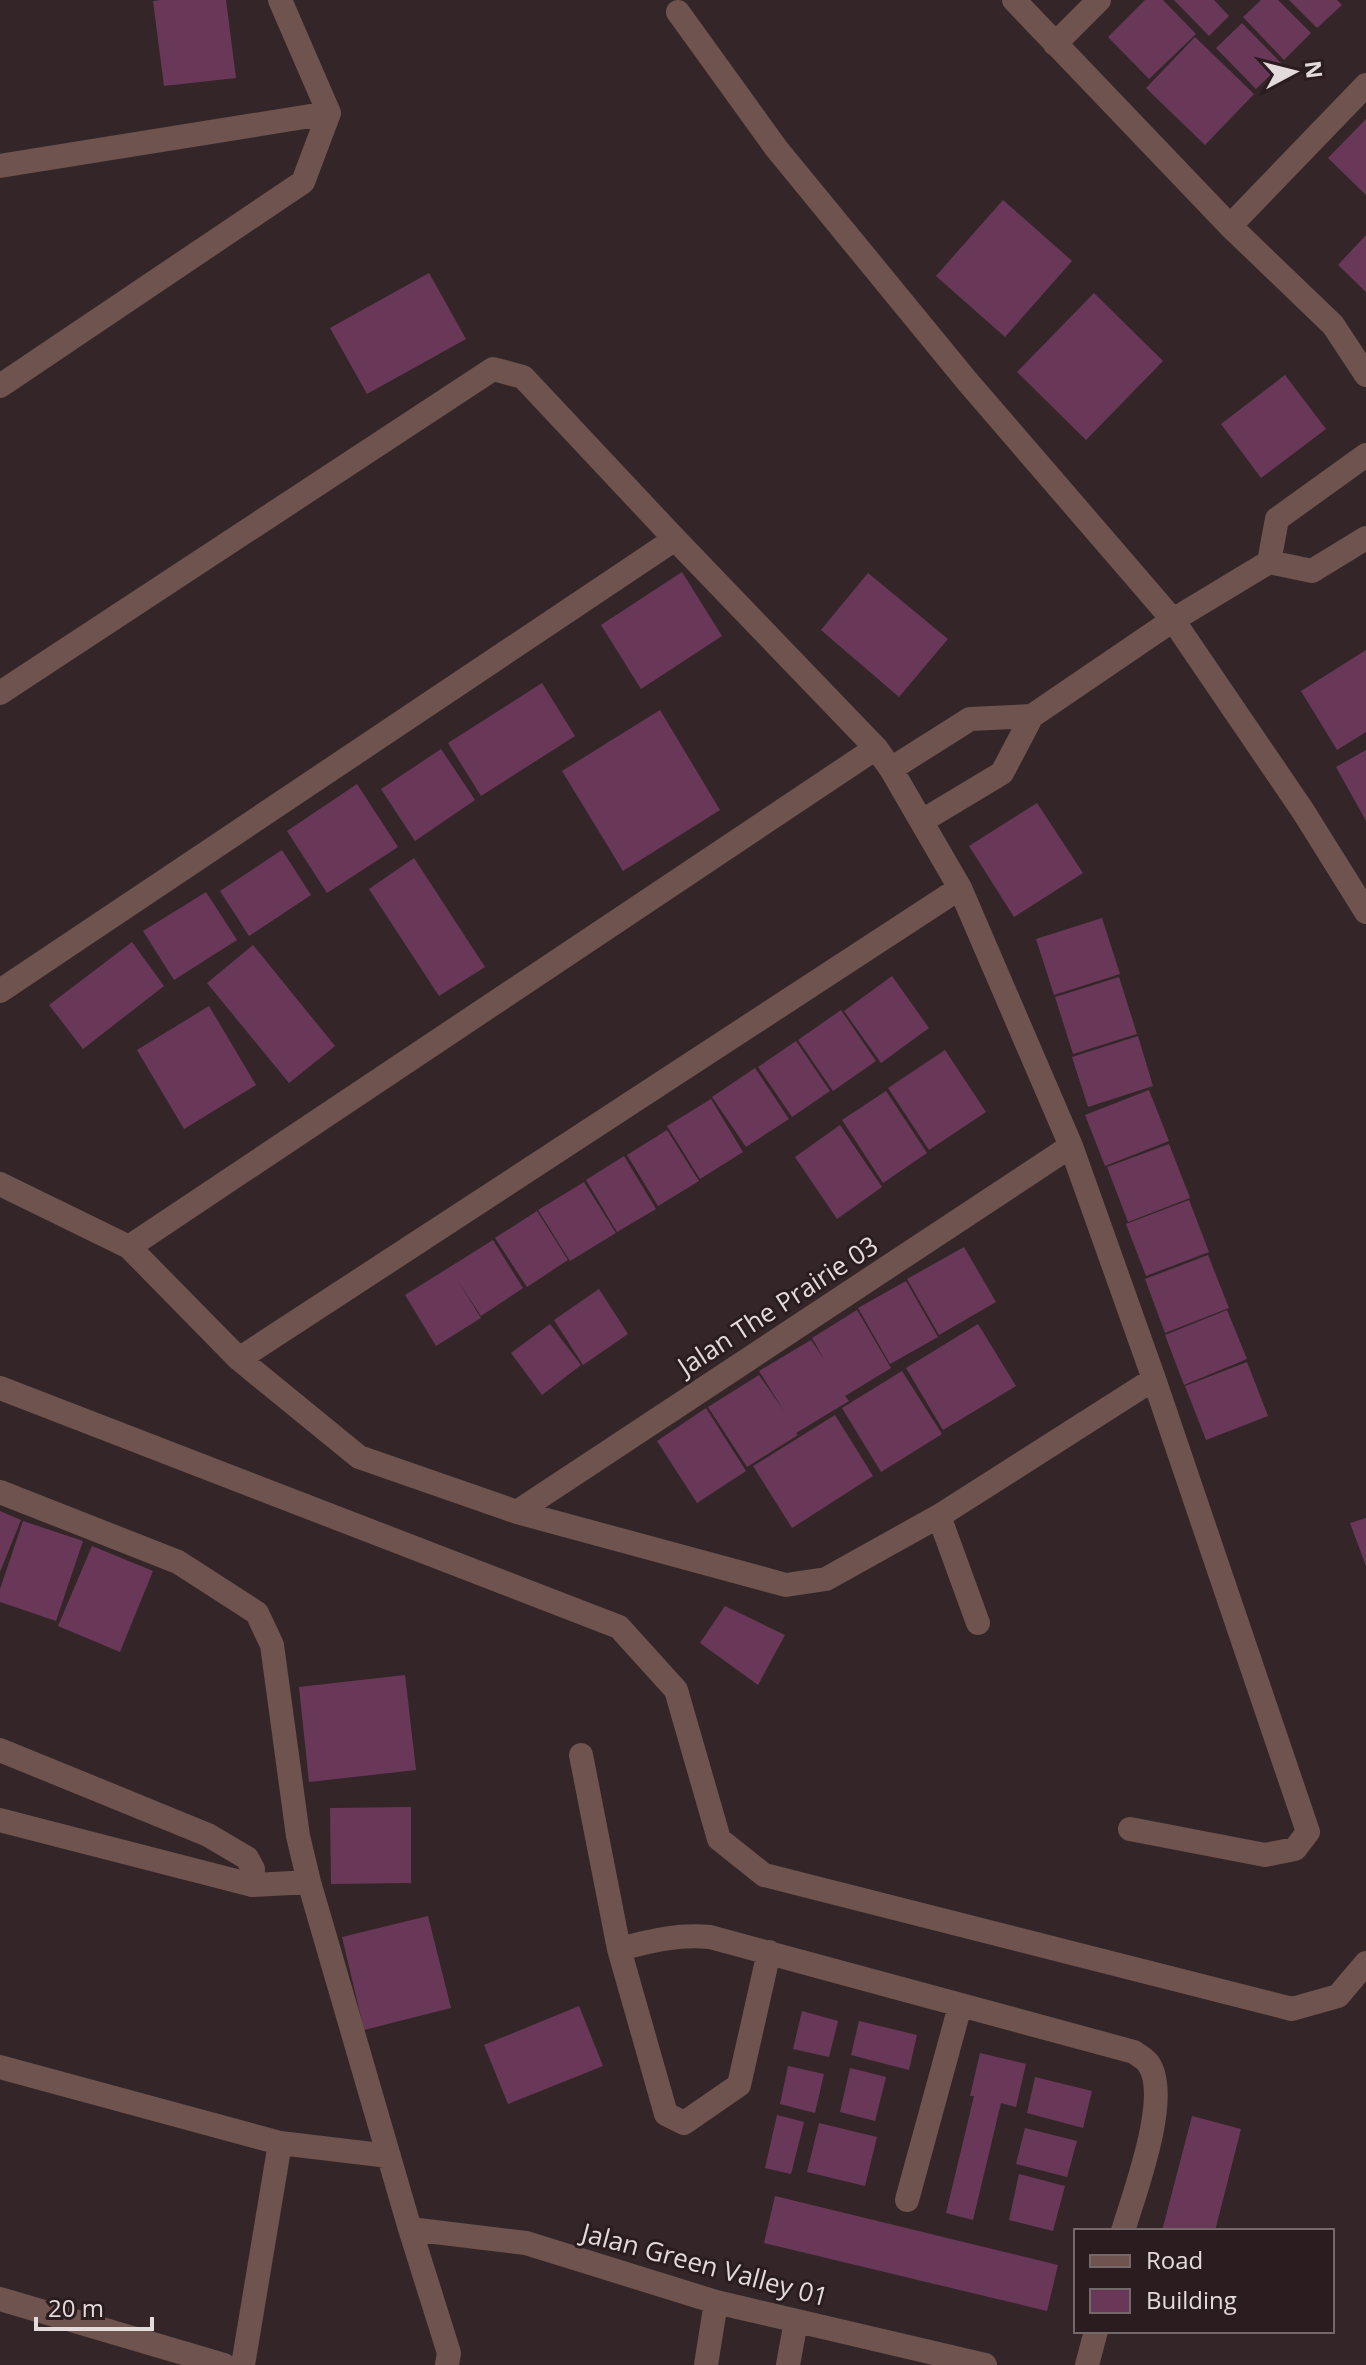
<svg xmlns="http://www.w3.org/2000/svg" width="1366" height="2365" viewBox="0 0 1366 2365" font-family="'Open Sans',sans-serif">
	<rect width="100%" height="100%" fill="#342628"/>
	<path fill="#693858" d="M161,0h65l10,78 -72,8 -11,-85z
		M1145,0h18l33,34 -47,45 -41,-42z
		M1174,0h40l15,16 -20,20z
		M1261,0h17l33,33 -27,27 -41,-43z
		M1289,0h48l5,5 -25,23z
		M1242,23l40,41 -26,25 -40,-41z
		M1195,37l59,57 -49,51 -59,-57z
		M1366,119v76l-38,-37z
		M1003,200l69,61 -67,76 -69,-61z
		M1366,235v57l-28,-27z
		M429,273l37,66 -99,55 -37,-66z
		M1094,293l69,68 -77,79 -69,-68z
		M1285,375l41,54 -65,49 -40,-54z
		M682,572l40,64 -81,53 -40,-64z
		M868,573l80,66 -49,58 -78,-67z
		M1366,650v82l-29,18 -36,-59z
		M542,683l33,53 -94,60 -33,-53z
		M660,710l60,100 -97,61 -61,-100z
		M441,749l34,51 -60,41 -34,-52z
		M1366,750v71l-30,-54z
		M357,784l41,63 -71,46 -40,-62z
		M1037,803l46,70 -69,44 -45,-71z
		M282,850l29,45 -62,41 -29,-45z
		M414,858l71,109 -46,29 -70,-107z
		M206,892l31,48 -63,40 -31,-49z
		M1102,918l18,56 -66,21 -18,-56z
		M132,942l32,44 -81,63 -34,-44z
		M253,945l82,101 -46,37 -82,-100z
		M892,976l37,52 -48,35 -37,-52z
		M1119,977l18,57 -64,20 -18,-57z
		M209,1006l47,79 -72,44 -47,-79z
		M841,1010l35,51 -43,30 -35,-51z
		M1138,1036l15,50 -65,21 -16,-50z
		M796,1041l34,50 -38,26 -34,-50z
		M945,1050l41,62 -57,38 -41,-62z
		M755,1068l34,51 -43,28 -34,-50z
		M1149,1090l20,51 -64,25 -20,-51z
		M886,1091l41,62 -44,30 -41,-63z
		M711,1099l32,53 -43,27 -33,-53z
		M840,1125l42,62 -45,32 -42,-62z
		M667,1130l32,51 -41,25 -31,-51z
		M1169,1144l21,54 -62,24 -21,-55z
		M624,1156l32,53 -39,23 -31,-52z
		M584,1182l32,51 -46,28 -32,-51z
		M1189,1200l20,52 -63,24 -20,-52z
		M537,1211l31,49 -41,27 -32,-49z
		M493,1240l30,48 -42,28 -24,-36 24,38 -45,28 -31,-51z
		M964,1247l32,55 -57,33 -32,-56z
		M1208,1255l21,53 -64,25 -20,-54z
		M906,1281l32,56 -48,27 -32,-56z
		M599,1289l29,45 -45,31 -29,-45z
		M857,1310l34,58 -46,28 4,5 -53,32 2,2 -51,32 -39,-60 51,-32 25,36 -25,-40 52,-31 13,19 -12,-21z
		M1227,1310l20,49 -63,26 -19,-50z
		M550,1324l31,41 -39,30 -31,-42z
		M978,1324l38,62 -73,44 -37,-62z
		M1247,1362l21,54 -62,24 -21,-54z
		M902,1371l40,63 -61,38 -39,-64z
		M706,1408l40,63 -49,32 -40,-62z
		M835,1415l38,61 -81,52 -39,-62z
		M0,1511l21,9 -21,52z
		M1366,1518v48l-16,-43z
		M23,1521l60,20 -27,80 -56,-19v-13z
		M92,1546l61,25 -33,81 -62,-26z
		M725,1606l60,29 -27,50 -58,-42z
		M405,1675l11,95 -107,12 -10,-95z
		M411,1807v76l-80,1 -1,-76z
		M428,1916l23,92 -87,22 -22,-93z
		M579,2006l24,60 -95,38 -24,-59z
		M802,2011l36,10 -9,36 -36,-8z
		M859,2021l58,14 -8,35 -58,-15z
		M980,2053l46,11 -10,43 -15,-4 -28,117 -27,-7 28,-117h-4z
		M788,2066l36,8 -9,39 -35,-9z
		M850,2068l36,9 -11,44 -35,-9z
		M1035,2077l57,14 -9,37 -56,-15z
		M777,2115l27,7 -13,52 -26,-6z
		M1192,2116l49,13 -26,102h-53z
		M819,2123l58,14 -12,49 -58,-14z
		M1025,2128l52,13 -10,36 -51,-13z
		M1019,2174l46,12 -12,45 -44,-11z
		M775,2196l283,69 -11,46 -283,-68z"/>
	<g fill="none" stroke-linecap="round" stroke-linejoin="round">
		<path stroke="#6e534e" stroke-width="24" d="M1014,0l216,226 103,99 33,50
			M678,12l98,136 191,233 206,239 130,191 63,101
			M1055,44l44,-44
			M0,166l329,-53
			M1230,226l136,-141
			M0,386l303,-204 26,-69 -49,-113
			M1269,562l8,-43 89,-64
			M0,693l493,-324 30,8 152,162 201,209 15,21 69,119 111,258 83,233 154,453 -13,17 -30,6 -135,-26
			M891,769l79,-50 62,-3
			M922,821l80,-48 30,-57 141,-96 96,-58 43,9 54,-33
			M0,991l675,-452
			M0,1184l129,63 110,112 120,98 158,55 269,73 40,-6 113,-63 215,-137
			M129,1247l747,-499
			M239,1359l721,-471
			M0,1388l619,239 57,63 43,149 45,36 528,134 46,-13 28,-33
			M0,1492l178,70 79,51 15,32 26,191 11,46 101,347 39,124 -2,12
			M517,1512l554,-366
			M939,1516l39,107
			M0,1750l208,85 39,23 6,11 -1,16
			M581,1755l38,194 47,165 18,9 55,-38 30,-133
			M0,1820l252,65 57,-3
			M619,1949c32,-8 58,-15 91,-12l424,115c4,3 11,7 14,11 24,32 -14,131 -25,168
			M0,2067l280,76 109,13
			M907,2200l53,-194
			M410,2229l116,14 190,59 269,63
			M0,2299l224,66
			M243,2365l37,-222
			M706,2365l10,-63
			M788,2365l8,-44
			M1087,2365l9,-34"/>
	</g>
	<g text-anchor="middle" stroke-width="6" stroke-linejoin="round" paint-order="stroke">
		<g font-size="26" fill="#e3dadb" stroke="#2a1c1f">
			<text transform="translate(778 1306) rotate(-33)" y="9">Jalan The Prairie 03</text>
			<text transform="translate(705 2265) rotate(15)" y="9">Jalan Green Valley 01</text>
		</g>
	</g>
	<rect x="1074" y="2229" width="260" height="104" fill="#2a1c1f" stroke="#74686a" stroke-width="2"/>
	<rect x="1090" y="2255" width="40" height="12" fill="#6e534e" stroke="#74686a" stroke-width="2"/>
	<text x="1146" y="2269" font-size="24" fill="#e3dadb">Road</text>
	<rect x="1090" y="2289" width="40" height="24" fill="#693858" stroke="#74686a" stroke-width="2"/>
	<text x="1146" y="2309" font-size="24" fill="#e3dadb">Building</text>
	<g transform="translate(1294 72) rotate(83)" stroke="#2a1c1f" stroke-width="6" paint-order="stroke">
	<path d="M0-6L14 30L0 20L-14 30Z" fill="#e3dadb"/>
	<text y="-12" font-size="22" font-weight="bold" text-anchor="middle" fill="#e3dadb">N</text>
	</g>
	<path d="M36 2317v12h116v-12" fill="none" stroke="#e3dadb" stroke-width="4"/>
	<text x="48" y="2317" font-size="24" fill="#e3dadb" stroke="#2a1c1f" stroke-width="6" paint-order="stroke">20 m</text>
</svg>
